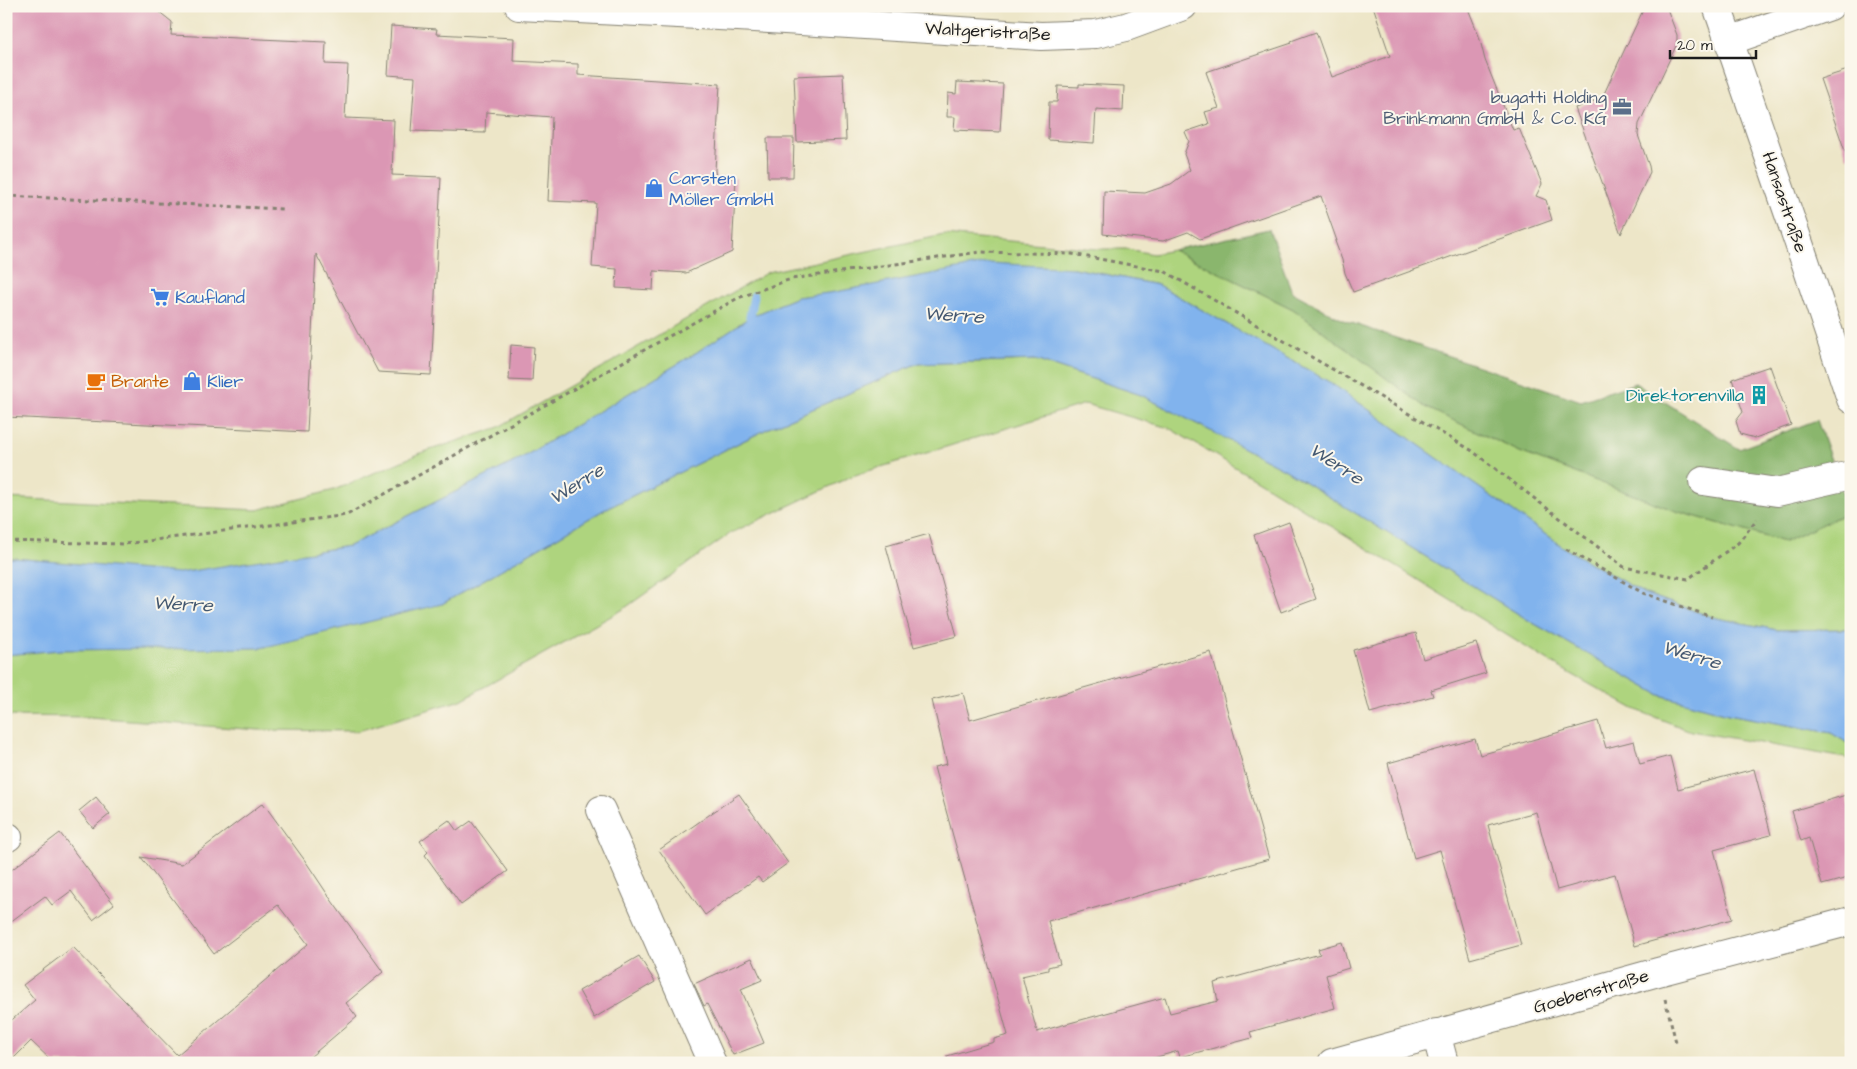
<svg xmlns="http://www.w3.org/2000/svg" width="1857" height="1069" viewBox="0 0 1857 1069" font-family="'Architects Daughter',sans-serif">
	<rect width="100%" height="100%" fill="#fbf7ec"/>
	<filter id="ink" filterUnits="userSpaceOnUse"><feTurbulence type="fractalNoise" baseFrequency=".02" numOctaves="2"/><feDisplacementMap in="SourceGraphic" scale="10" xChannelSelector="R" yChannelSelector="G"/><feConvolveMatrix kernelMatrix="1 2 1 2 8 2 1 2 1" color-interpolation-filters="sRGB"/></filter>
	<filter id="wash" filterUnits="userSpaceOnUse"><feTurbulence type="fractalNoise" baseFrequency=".0096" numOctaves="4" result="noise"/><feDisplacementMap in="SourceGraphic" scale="20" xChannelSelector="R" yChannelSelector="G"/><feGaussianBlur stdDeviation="1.12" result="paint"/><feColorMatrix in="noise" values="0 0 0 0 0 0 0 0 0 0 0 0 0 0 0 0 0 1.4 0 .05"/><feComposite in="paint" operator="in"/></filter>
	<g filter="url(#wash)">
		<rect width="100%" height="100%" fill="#ede6c8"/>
		<path fill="#aed47e" stroke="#65784d" d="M944,235l153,14h30l26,5 20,-4 120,59 132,98 95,45 156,59 108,31 65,-30 2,6v111l-74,1 -65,-13 -69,-24 -77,-44 -235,-166 -173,-98 -84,-17 -277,29 -47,20 -59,39 -173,104 -169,86 -170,28 -165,-16 -8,1v-61l251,12 77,-20 87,-37 76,-25 271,-156z
			M1035,360l106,35 143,74 249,154 127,72 68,19 103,19 20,12v14l-160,-28 -57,-22 -84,-47 -285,-177 -96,-57 -84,-24 -233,72 -121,57 -109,77 -161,90 -103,31 -99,-1 -169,-13 -84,-1v-61l436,-51 160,-93 167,-83 147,-64z"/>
		<path fill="#8ab66d" stroke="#536944" d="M1269,229l23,63 51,28 238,81 54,-18 104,66 78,-29 32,92 -65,30 -108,-31 -156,-59 -95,-45 -132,-98 -120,-59z"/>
		<path fill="#81b3ed" stroke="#4e6884" d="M990,263l84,5 84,17 173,98 235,166 77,44 69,24 65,13 74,-1v116l-20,-12 -103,-19 -68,-19 -127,-72 -249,-154 -143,-74 -106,-35 -119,4 -147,64 -167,83 -160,93 -181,44 -201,2 -54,5v-96l8,-1 165,15 170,-27 169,-86 173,-104 59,-39 47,-20 38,-5z"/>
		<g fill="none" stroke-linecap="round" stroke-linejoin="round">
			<path stroke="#81b3ed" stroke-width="9" d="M751,328l-1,-11 4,-21"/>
		</g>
		<g id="blocks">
			<path fill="#db97b4" d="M6,6h146l20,16 -1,13 155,7 -1,22 23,1 -3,53 49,2 -2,55 49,2 -10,198 -53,-3 -62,-118 -9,178 -301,-15z
				M1373,6h94l12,30 6,24 28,70 6,-2 23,56 -6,12 10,4 6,20 -199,72 -8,-19 -3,-13 -7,-19h2l-16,-45 -121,43 -12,-7 -25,9 -60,-7 1,-43 41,2 26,-9 19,-14 -6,-16 5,-13 -4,-9 24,-8 -4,-12 14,-4 -13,-36 86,-29 -1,-2 25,-9 16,45 58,-21z
				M1645,6h21l11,29v4l-1,7 -37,78 -1,11 11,31 1,6 -29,62 -46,-126 27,-10z
				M391,26l46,3 -1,5 78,4 -1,23 65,3v11l142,9 -5,86 1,7 20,1 -4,74 -46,21 -32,-2 -1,19 -37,-2 1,-19 -25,-2 4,-64 -48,-2 4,-84 -66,-5 -1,21 -74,-2 4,-54 -27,-2z
				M1851,69v87l-4,1 -27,-78z
				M843,74l3,66 -49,2 -3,-66z
				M957,82l46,2 -3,48 -46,-2 1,-13h-8l1,-24 8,1z
				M1079,84l45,2 -1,25 -27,-2 -2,34 -46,-3 1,-38h8l1,-16 21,1z
				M767,138h27l-1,39h-25z
				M511,345l23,2 -2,34 -23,-1z
				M1770,366l21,59 -36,13 -15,-4 -4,-13 7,-9 -11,-33z
				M1289,522l27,77 -35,13 -27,-77z
				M929,534l28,102 -43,11 -28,-101z
				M1416,633l7,26 53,-16 10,30 -55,17 2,6 -63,17 -17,-63z
				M1211,652l58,207 -221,62 12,43 -12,3v3l-26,6 15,56 128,-35 5,16 48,-12 -4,-18 106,-29 -2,-5 24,-7 7,26 -23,7 9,33 -85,24 2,6 -72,19 -2,-6 -42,12h-188l-1,-7 47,-14v-3l14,-4 -74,-268 13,-3 -15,-64 31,-7 7,27z
				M1598,721l8,27 28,-7 6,23 30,-8 8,33 76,-20 17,66 -57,15 18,69 -97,27 -20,-72 -58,16 -21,-78 -48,13 33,120 -51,14 -30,-109 -26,8 -26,-95 87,-24 5,16z
				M739,794l49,69 -26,19 -4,-5 -53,38 -46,-65z
				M1846,795l5,16v66l-29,8 -13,-47 -8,3 -9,-30z
				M96,797l14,17 -17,14 -14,-17z
				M263,803l43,59 26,39 51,71 -37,31 11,14 -54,46h-249l-23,-22 -22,22h-3v-38l29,-25 -12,-15 50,-38 104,108 131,-111 -30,-39 -64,49 -73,-97 41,7z
				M449,820l8,11 14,-10 37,50 -47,34 -36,-50 3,-3 -8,-11z
				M60,833l54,71 -21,16 -22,-29 -19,14 -7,-9 -39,29v-51z
				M639,956l16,26 -61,36 -15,-27z
				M752,958l10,22 -21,9 23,54 -31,12 -26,-51 -3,2 -10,-22z"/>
		</g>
	</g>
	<g filter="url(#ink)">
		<use href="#blocks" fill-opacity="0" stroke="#848172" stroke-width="1"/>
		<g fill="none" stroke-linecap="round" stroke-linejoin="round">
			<g stroke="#848172" stroke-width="30">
				<path id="minor" d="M519,6l219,11 303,19 55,-2 30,-7 57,-21
					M1717,6l88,255 46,138
					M1729,41l101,-35
					M1703,481l74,11 74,-17
					M601,810l111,253
					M6,838l2,-1
					M1436,1033l8,30
					M1332,1063l326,-91 193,-51"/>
			</g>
			<path stroke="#848172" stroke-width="3" stroke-dasharray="4 4" stroke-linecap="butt" d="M6,196l278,13
				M6,541l118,3 223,-29 391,-217 53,-19 189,-27 92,2 92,17 307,179 153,117 64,12 50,-36 19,-24
				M1566,549l77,44 69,24
				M1665,999l11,43
				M1612,1060l1,3"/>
			<use href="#minor" stroke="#fff" stroke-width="28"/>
		</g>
	</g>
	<defs>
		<g id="office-bare" transform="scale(1.5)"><path d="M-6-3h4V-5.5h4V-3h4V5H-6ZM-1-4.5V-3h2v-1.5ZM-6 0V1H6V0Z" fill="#5c6f8a" stroke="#fbf7ec" stroke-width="2.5" paint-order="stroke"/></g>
		<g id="shop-bare" transform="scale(1.5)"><path d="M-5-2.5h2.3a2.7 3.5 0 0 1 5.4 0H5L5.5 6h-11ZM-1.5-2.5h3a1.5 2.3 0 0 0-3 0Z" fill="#3f7fe0" stroke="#fbf7ec" stroke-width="2.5" paint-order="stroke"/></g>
		<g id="supermarket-bare" transform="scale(1.5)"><path d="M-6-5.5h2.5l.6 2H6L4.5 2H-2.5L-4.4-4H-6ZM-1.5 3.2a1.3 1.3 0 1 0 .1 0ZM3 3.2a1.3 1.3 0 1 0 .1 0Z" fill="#3f7fe0" stroke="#fbf7ec" stroke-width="2.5" paint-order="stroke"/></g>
		<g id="cafe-bare" transform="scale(1.5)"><path d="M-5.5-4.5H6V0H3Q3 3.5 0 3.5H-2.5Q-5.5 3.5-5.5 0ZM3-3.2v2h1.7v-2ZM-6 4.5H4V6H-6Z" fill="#e8710a" stroke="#fbf7ec" stroke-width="2.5" paint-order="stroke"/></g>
		<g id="building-bare" transform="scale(1.5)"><path d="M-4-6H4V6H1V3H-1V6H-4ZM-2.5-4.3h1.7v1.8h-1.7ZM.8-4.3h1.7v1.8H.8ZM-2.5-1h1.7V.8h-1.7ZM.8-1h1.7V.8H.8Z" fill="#0f9aa8" stroke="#fbf7ec" stroke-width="2.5" paint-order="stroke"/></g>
	</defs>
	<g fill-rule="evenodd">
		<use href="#office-bare" x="1622" y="107"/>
		<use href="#shop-bare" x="654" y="188"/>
		<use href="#supermarket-bare" x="160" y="297"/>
		<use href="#cafe-bare" x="96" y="381"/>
		<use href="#shop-bare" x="192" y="381"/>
		<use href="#building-bare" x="1759" y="395"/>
	</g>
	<g text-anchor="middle" stroke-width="4" stroke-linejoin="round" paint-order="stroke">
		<g font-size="18" fill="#1c1c1c" stroke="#fbf7ec">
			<text transform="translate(988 31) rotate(3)" y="6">Waltgeristraße</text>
			<text transform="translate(1785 202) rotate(71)" y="6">Hansastraße</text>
			<text transform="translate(1591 991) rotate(-16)" y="6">Goebenstraße</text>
		</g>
		<g font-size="18" fill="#4e5e75" stroke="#fbf7ec" text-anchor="end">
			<text x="1607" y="103">bugatti Holding<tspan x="1607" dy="21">Brinkmann GmbH &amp; Co. KG</tspan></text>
		</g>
		<g font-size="18" fill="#366cbe" stroke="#fbf7ec" text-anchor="start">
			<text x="669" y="184">Carsten<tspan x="669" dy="21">Möller GmbH</tspan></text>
			<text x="175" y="303">Kaufland</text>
			<text x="207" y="387">Klier</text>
		</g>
		<g font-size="18" fill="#c56008" stroke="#fbf7ec" text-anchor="start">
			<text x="111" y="387">Brante</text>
		</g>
		<g font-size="18" fill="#0d838f" stroke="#fbf7ec" text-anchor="end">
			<text x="1744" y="401">Direktorenvilla</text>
		</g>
		<g font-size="19" font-style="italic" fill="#445870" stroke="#fbf7ec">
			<text transform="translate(954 314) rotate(4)" y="7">Werre</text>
			<text transform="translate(1337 463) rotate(33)" y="7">Werre</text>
			<text transform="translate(576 483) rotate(-32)" y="7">Werre</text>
			<text transform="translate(183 603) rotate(3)" y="7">Werre</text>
			<text transform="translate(1692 654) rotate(17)" y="7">Werre</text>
		</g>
	</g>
	<rect width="1857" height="1069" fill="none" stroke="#fbf7ec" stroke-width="25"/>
	<path d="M1670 50v8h86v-8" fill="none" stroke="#1c1c1c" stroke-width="2.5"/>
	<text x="1677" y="50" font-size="15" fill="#1c1c1c" stroke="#fbf7ec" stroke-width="4" paint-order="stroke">20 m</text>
</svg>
